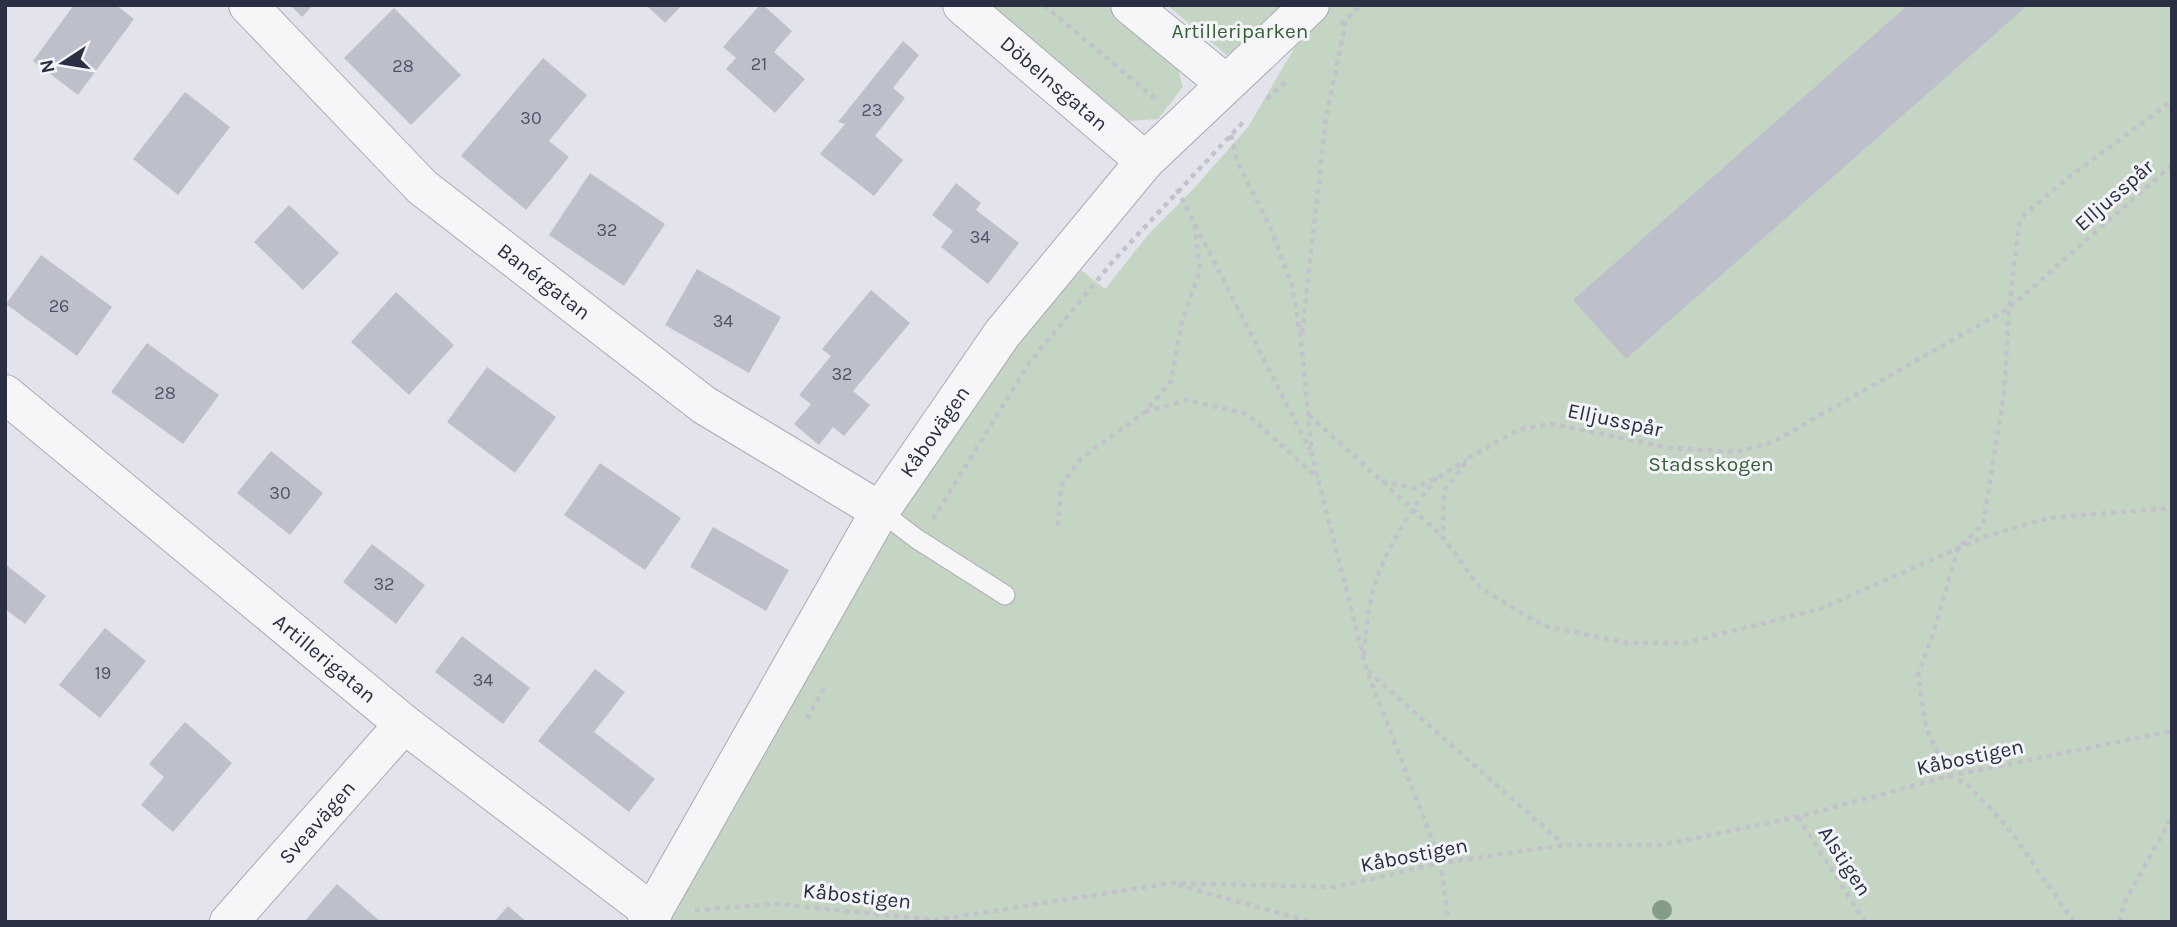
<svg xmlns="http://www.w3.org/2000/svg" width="2177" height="927" viewBox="0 0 2177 927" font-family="Karla,sans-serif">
	<rect width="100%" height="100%" fill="#e3e4eb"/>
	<path fill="#c5d5c4" d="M991,5h119l65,54 8,28 -25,32 -29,2z
		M1167,5h143l-68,63z
		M1328,5h844v917h-1510l233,-404c56,-88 118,-169 186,-248l24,19 43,-54 48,-49 52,-59 58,-99z"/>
	<path fill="#bdbfcb" d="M74,5h42l18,14 -56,76 -45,-34z
		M290,5h23l-11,12z
		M646,5h36l-17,18z
		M760,5h3l29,26 -18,21 31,27 -30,34 -49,-44 10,-11 -13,-11z
		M1908,5h120l-402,354 -53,-59z
		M394,8l67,67 -50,50 -67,-67z
		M903,41l16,14 -26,33 12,10 -30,38 28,24 -29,36 -54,-42 25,-30 -7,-2z
		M543,58l44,37 -38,46 20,16 -43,53 -65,-54z
		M185,92l45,35 -52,68 -45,-36z
		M590,173l75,51 -41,62 -75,-51z
		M956,183l25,20 -5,7 43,33 -31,41 -47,-37 12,-16 -21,-16z
		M289,205l50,48 -36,37 -49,-48z
		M41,255l71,52 -35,49 -71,-52z
		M697,269l84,48 -32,56 -84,-48z
		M871,290l39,33 -57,68 17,14 -26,31 -11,-9 -14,18 -25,-21 17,-20 -12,-9 32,-39 -9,-7z
		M396,292l58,53 -45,50 -58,-53z
		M147,343l72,52 -36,49 -72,-52z
		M487,367l69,50 -41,56 -68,-51z
		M271,451l52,42 -33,42 -53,-42z
		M600,463l81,55 -36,52 -81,-55z
		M713,527l76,43 -23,41 -76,-44z
		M372,544l53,41 -29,39 -53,-42z
		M5,564l41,32 -21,28 -20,-15z
		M105,628l41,33 -46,57 -41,-33z
		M462,636l68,52 -27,36 -68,-52z
		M595,669l30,23 -31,40 61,47 -26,33 -91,-71z
		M185,722l47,41 -59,69 -32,-27 23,-28 -15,-13z
		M337,884l44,38h-77z
		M508,906l19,16h-33z"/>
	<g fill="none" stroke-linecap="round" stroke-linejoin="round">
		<g stroke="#a8aab5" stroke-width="21">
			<path id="lane" d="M880,511l37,28 88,56"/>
		</g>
		<g stroke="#a8aab5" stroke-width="40">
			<g id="street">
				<path id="s1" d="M248,5l174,182 282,218 176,106"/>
				<path id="s2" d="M962,5l183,156"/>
				<path d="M1130,5l95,78"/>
				<path id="s3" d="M5,394l399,330 249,189"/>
				<path id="s4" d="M229,922l175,-198"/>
				<path id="s5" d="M647,922l233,-411 122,-177 143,-173 165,-156"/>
			</g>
		</g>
		<path stroke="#c1c2ca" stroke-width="4.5" stroke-dasharray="5 5" stroke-linecap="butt" d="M1044,5l114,96
			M1341,25l19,-20
			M1267,99l19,-18
			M1231,135l6,26 31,61 24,63 9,55 11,114 6,25 49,192 74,192 7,59
			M2172,165l-163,143 -236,134 -36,10 -67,-4 -117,-24 -33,5 -50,28 -26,34 -1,46 37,51 64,38 84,17h56l136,-34 161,-71 67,-20 124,-10
			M1177,189l133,261
			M1302,333l24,-216 20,-97
			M1145,412l41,-12 61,14 71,64
			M1309,415l133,121
			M1382,481l32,7 23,-10 29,-18
			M933,519l96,-156 85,-103 131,-140
			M1058,526l3,-40 20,-28 63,-45 27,-32 11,-60 18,-50 -6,-49
			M1364,654c2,-19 3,-40 8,-59 9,-38 39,-88 65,-117
			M1368,671l195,173
			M807,719l19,-35
			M1798,817l67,105
			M1178,885l134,37
			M695,910l83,-6 158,16 235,-37 165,4 105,-24 123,-18h98l136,-28 151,-41 223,-45
			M2074,922l-67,-96 -40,-42 -18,-8 -23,-48 -8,-53 16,-44 24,-83 25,-23 21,-131 5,-86 10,-84 6,-10 40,-34 107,-79
			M2119,922l6,-21 47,-84"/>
		<use href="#lane" stroke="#f6f6f9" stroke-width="19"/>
		<use href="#street" stroke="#f6f6f9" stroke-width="38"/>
	</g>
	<circle fill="#859b89" cx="1662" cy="910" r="10"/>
	<g text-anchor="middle" stroke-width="6" stroke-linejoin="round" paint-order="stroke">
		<g font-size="18" fill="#4f5365">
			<text x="759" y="70">21</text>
			<text x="403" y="72">28</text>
			<text x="872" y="116">23</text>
			<text x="531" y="124">30</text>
			<text x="607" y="236">32</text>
			<text x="980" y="243">34</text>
			<text x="59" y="312">26</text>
			<text x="723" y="327">34</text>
			<text x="842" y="380">32</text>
			<text x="165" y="399">28</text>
			<text x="280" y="499">30</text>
			<text x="384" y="590">32</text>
			<text x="103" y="679">19</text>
			<text x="483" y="686">34</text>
		</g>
		<g font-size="21" fill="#385f38" stroke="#f3f4f8">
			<text x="1240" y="38">Artilleriparken</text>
			<text x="1711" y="471">Stadsskogen</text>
		</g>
		<g font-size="21" fill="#2a2f43" stroke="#f3f4f8">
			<text dy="7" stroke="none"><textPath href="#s2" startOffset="121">Döbelnsgatan</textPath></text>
			<text transform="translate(2114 195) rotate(-41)" y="7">Elljusspår</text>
			<text dy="7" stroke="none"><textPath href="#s1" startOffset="406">Banérgatan</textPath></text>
			<text transform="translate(1615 420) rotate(12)" y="7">Elljusspår</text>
			<text dy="7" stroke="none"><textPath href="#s5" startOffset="569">Kåbovägen</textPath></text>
			<text dy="7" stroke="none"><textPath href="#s3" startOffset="415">Artillerigatan</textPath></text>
			<text transform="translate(1970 757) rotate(-12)" y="7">Kåbostigen</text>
			<text dy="7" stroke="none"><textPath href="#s4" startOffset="133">Sveavägen</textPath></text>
			<text transform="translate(1414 855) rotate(-11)" y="7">Kåbostigen</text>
			<text transform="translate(1845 861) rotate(57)" y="7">Alstigen</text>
			<text transform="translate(857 896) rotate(6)" y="7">Kåbostigen</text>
		</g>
	</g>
	<rect width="2177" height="927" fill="none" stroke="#2a2f43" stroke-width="14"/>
	<g transform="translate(63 63) rotate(258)" stroke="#f3f4f8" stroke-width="5" paint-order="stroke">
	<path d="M0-5L12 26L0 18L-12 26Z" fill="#2a2f43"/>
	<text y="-10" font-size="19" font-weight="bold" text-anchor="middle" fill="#2a2f43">N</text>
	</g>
</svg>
